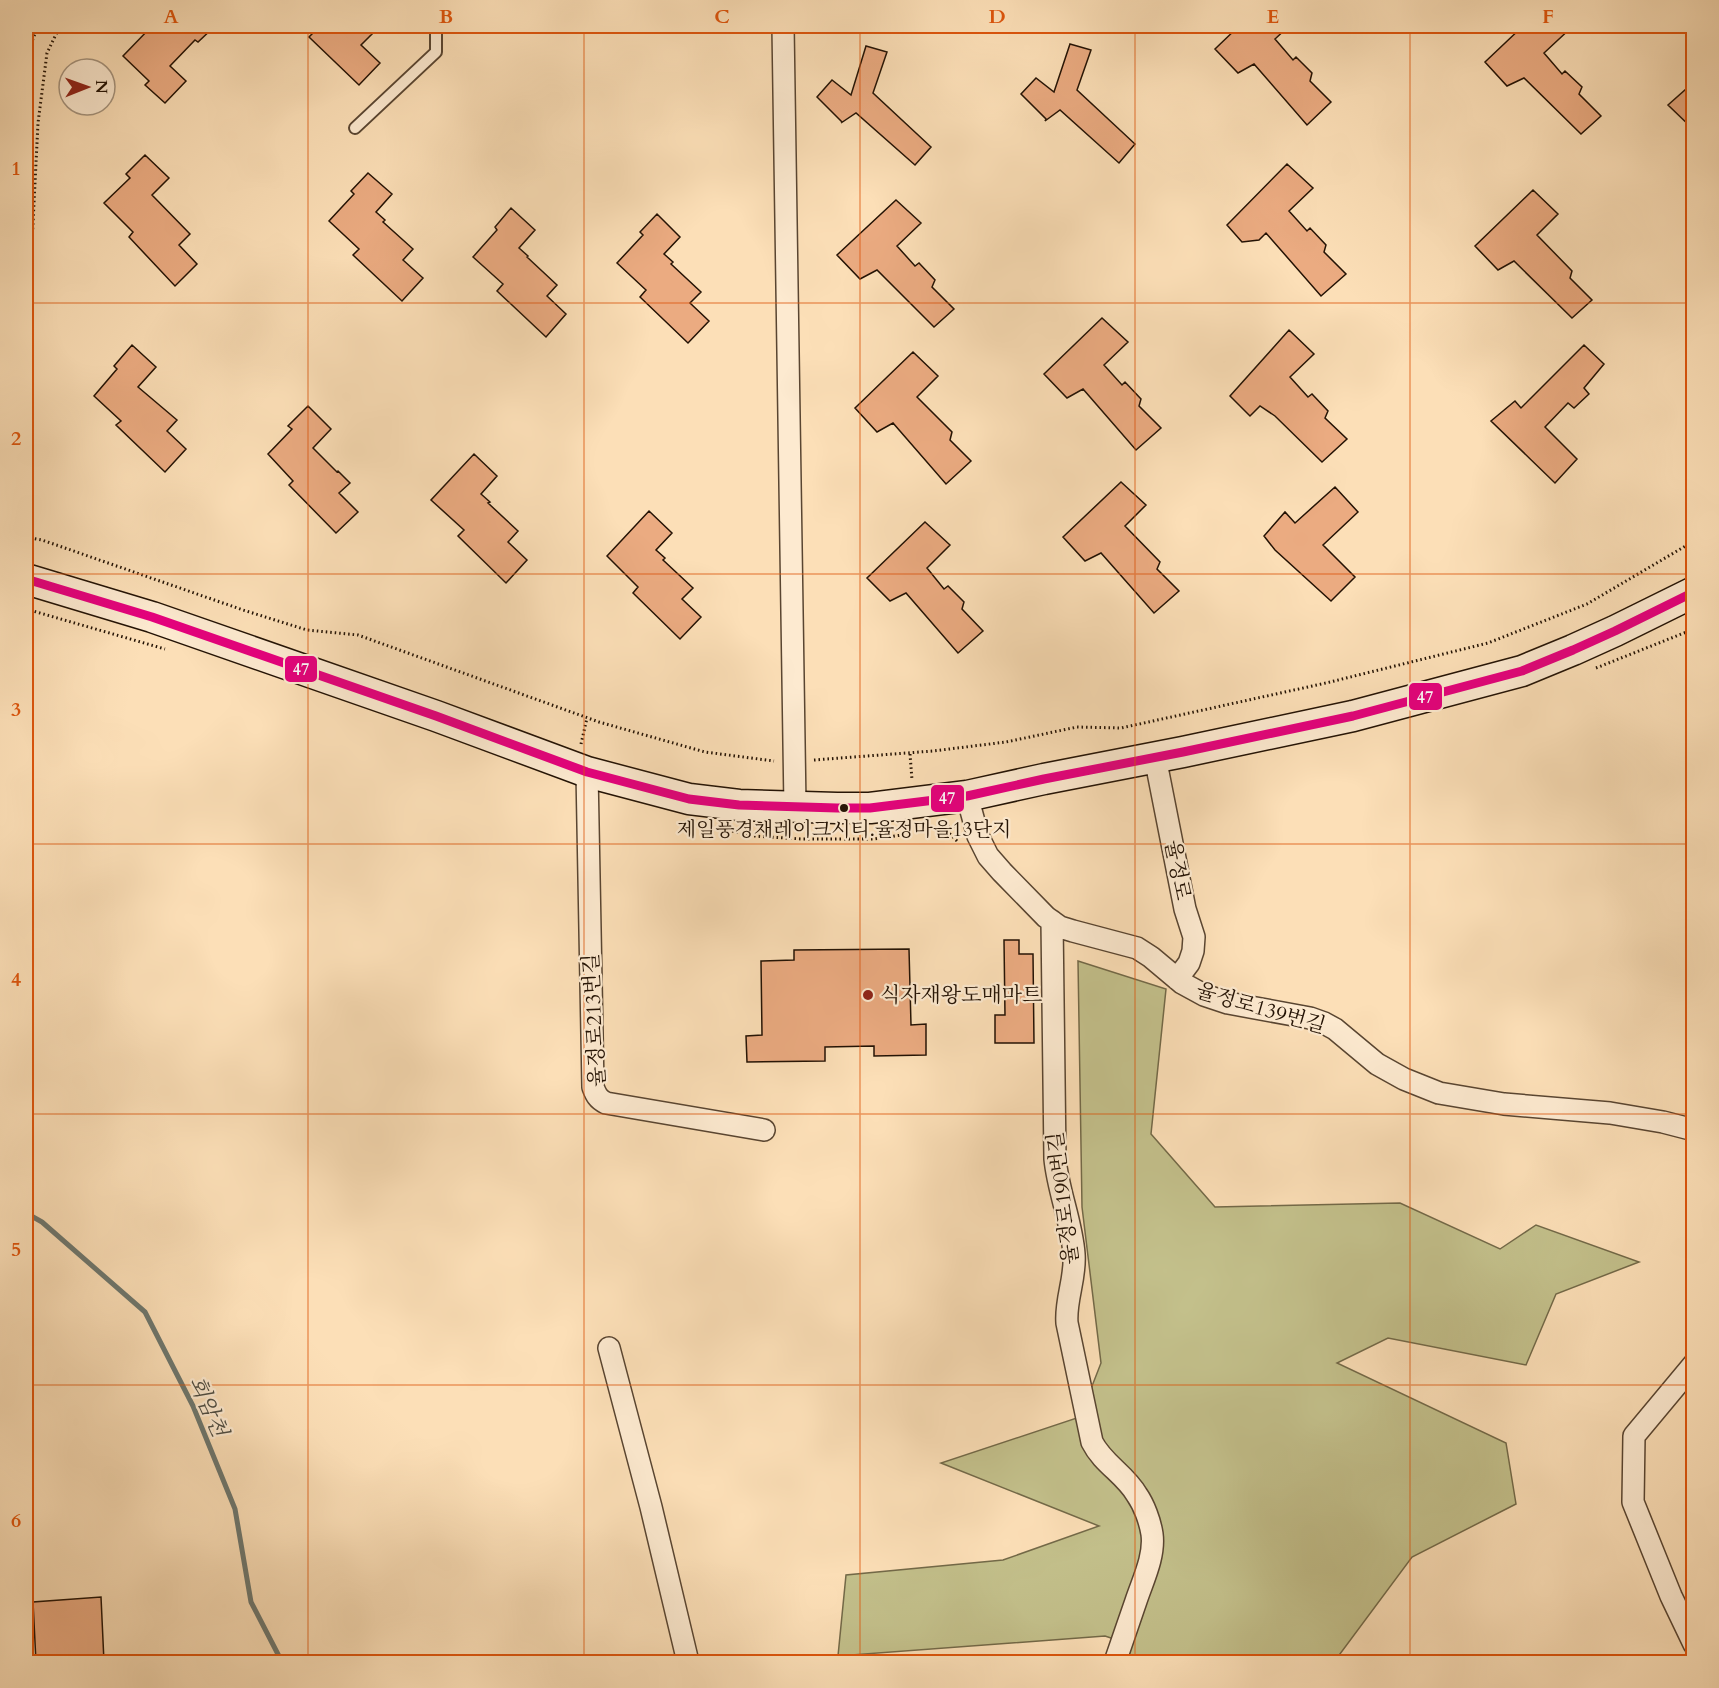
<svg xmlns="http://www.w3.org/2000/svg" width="1719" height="1688" viewBox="0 0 1719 1688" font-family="Cardo,'Noto Serif KR',serif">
	<rect width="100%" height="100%" fill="#fcdfb7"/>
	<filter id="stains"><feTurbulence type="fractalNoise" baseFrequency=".00333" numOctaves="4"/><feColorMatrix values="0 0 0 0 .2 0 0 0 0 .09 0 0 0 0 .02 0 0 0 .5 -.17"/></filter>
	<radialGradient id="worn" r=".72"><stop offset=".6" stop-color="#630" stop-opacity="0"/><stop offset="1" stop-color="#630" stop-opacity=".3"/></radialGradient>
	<path fill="#c3c08b" stroke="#736948" stroke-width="1.5" d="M1078,961l88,28 -15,145 64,73 185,-4 100,46 36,-24 103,37 -83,32 -30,71 -138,-27 -51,25 169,80 10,61 -104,53 -78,105h-224l10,-21 -15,-5 -267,20 8,-81 157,-15 96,-34 -158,-63 139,-46 21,-54 -19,-156z"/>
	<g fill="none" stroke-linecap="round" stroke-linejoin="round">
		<path stroke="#6e776e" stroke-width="5" d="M26,1213l16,9 103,90 48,94 42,103 16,93 31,60"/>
	</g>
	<path fill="#ebab81" stroke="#231204" stroke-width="1.5" d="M152,26h63l-17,16 -3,-2 -25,26 16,15 -21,22 -20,-18 4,-4 -26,-25z
		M320,26h25l6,5 6,-5h6l9,8 -11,11 19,18 -21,22 -50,-48z
		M1239,26h50l-14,13 18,21 3,-3 16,16 -2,8 21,21 -24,23 -53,-61 -16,9 -23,-24z
		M1523,26h50l-29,27 18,21 3,-3 17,16 -3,7 22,22 -20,18 -57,-56 -17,8 -22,-24z
		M1070,44l21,6 -14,40 58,54 -16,19 -59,-53 -15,11 1,-2 -25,-25 15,-16 18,14z
		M866,46l21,6 -14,41 58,54 -16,18 -59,-52 -15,10 1,-1 -25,-25 15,-17 19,15z
		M1694,82v48l-26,-25z
		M145,155l24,23 -17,17 38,39 -11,11 18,19 -22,22 -46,-49 4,-5 -29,-29 26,-25 -4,-4z
		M1287,164l26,24 -24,23 18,20 3,-3 16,17 -2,7 22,22 -25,22 -55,-63 -7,7 -17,2 -15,-17z
		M368,173l24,21 -16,18 9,8 -2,2 30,27 -10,11 20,18 -21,23 -49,-46 6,-6 -30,-28 25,-27 -3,-3z
		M1533,190l25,24 -21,21 35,36 -2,7 22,22 -20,18 -58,-57 -16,9 -23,-24z
		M896,200l25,23 -24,23 18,20 4,-3 16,17 -3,7 22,22 -20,18 -57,-57 -17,9 -23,-24z
		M511,208l24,22 -16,18 9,8 -1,1 30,28 -10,11 19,18 -20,23 -49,-46 6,-7 -30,-27 24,-27 -2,-3z
		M657,214l23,23 -16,17 9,8 -2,2 30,28 -11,11 19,18 -21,22 -48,-46 6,-7 -29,-27 26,-28 -3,-3z
		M1102,318l26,24 -24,23 18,20 3,-3 16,17 -2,7 22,22 -25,22 -53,-61 -16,9 -23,-24z
		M1289,330l25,24 -24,23 18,20 4,-3 16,17 -3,7 22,21 -25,23 -47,-46 -15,-10 -10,10 -20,-20z
		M132,345l24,22 -18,20 39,33 -10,11 19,18 -21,23 -49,-47 5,-4 -27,-25 23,-27 -3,-3z
		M1584,345l20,19 -20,24 5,6 -15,14 -6,-5 -23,24 32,32 -22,24 -64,-62 24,-20 6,7z
		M913,352l25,24 -21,21 35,35 -2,8 21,21 -25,23 -53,-61 -16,9 -22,-24z
		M308,406l23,23 -18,19 24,24 1,-1 12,12 -11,10 19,19 -22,21 -47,-48 4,-4 -25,-27 24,-25 -4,-3z
		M474,454l23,22 -16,18 9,8 -2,1 30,28 -10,11 19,18 -21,23 -48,-47 6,-6 -33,-30z
		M1121,482l25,23 -21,21 35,36 -3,7 22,22 -25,22 -53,-60 -16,8 -22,-24z
		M1335,487l23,25 -35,33 32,32 -24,24 -56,-51 -11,-14 21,-24 10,11z
		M649,511l23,22 -16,17 9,8 -2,2 30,28 -11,11 19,18 -21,22 -47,-46 5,-6 -31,-31z
		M925,522l25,23 -23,23 17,21 4,-3 16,16 -2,7 21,22 -25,22 -52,-60 -16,8 -23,-23z
		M1004,940h15v14h14l1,89h-39v-28h10z
		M909,949l2,76 15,-1v31l-52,1v-10l-49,1v14l-78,1 -1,-26 16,-1 -1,-74 33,-1v-10z
		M101,1597l3,65h-68l-3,-60z"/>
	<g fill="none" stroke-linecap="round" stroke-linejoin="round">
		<g stroke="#594531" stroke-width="14">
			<path id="lane" d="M355,128l81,-76v-26"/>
		</g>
		<g stroke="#594531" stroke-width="24">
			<path id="street" d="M783,26l12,781
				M1155,757l30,152 9,28 -1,14 -4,12 -12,16
				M587,772l6,315c3,8 5,12 13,16l158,27
				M967,796l11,40 10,20 14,16 44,45 14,10 13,4 64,17 14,9 31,26 22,12 24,8 82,15 14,5 11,6 42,35 27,15 35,14 65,11 106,9 53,9 31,8
				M1052,921l3,238c3,32 17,64 19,95 2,24 -9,46 -7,69l25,119c11,22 33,32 45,53 7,10 13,26 15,39 3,22 -9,46 -16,67 -7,20 -14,41 -21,61
				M609,1348l42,159 37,155
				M1694,1364l-60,72 -1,66 38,94 23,48"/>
		</g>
		<g stroke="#231204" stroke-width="33">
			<path id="secondary" d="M26,579l126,38 284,99 151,56 102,27 50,6 98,3h33l97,-12 77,-17 139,-27 170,-36 169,-45 51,-21 42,-19 79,-39"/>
		</g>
		<path stroke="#231204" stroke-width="3" stroke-dasharray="1.5 3" stroke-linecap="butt" d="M26,57l12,-31
			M26,337l4,-54 8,-160 9,-70 13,-27
			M26,537l16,3 201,70 64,20 51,5 241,87 106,30 69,9
			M26,609l139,40
			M1596,668l98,-39
			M581,744l6,-26
			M910,754l2,26
			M814,760l119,-9 73,-9 71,-15 44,1 205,-45 162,-40 99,-39 107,-63
			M940,824l19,19
			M719,828l35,8 48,3h72l28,-4 11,-7
			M944,828l13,-2"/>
		<use href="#lane" stroke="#fdead0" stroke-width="10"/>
		<use href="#street" stroke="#fdead0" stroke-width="21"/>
		<use href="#secondary" stroke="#fdead0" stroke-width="30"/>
		<g stroke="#fdead0" stroke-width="14">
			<path id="bus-1" d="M26,579l126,38 284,99 151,56 102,27 50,6 98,3h33l97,-12 77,-17 139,-27 170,-36 169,-45 51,-21 42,-19 79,-39"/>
		</g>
		<use href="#bus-1" stroke="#e5007d" stroke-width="9"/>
	</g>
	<path fill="none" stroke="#de550c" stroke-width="1.5" stroke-opacity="0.55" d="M308,26v1636M584,26v1636M860,26v1636M1135,26v1636M1410,26v1636M26,303h1668M26,574h1668M26,844h1668M26,1114h1668M26,1385h1668"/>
	<circle fill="#231204" stroke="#fdead0" stroke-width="2" cx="844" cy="808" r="5"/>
	<circle fill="#8f2418" stroke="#fdead0" stroke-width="2" cx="868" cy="995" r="6"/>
	<g text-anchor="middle" stroke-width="4.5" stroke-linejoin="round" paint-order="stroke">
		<g font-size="20" fill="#231204" stroke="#fdead0">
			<text x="844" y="836">제일풍경채레이크시티.율정마을13단지</text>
		</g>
		<g font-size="21" fill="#231204" stroke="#fdead0">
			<text transform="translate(1178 870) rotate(79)" y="7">율정로</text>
			<text transform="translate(1261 1008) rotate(16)" y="7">율정로139번길</text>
			<text transform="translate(594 1020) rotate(-93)" y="7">율정로213번길</text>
			<text transform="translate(1063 1198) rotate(-97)" y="7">율정로190번길</text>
		</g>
		<g font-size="21" fill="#231204" stroke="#fdead0" text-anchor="start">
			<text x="880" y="1002">식자재왕도매마트</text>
		</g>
		<g font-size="22" font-style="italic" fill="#4f4d42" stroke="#fdead0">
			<text transform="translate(209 1406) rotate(66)" y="8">회암천</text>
		</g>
	</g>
	<g stroke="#fdead0" stroke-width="2">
		<rect x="284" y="655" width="34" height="28" rx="6" fill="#e5007d"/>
		<rect x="1408" y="682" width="35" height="29" rx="6" fill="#e5007d"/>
		<rect x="930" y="784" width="35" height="29" rx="6" fill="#e5007d"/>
	</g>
	<g font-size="16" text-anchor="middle" font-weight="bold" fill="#fff">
		<text x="301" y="675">47</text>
		<text x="1425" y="703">47</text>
		<text x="947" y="804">47</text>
	</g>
	<rect width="1719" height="1688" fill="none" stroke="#fcdfb7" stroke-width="66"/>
	<g transform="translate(87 87) rotate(89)"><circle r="28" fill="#fdead0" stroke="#a6947e" stroke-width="1.5"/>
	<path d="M0-4.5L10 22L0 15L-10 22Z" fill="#8f2418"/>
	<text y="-9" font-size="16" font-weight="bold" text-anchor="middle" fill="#231204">N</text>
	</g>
	<rect x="33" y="33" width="1653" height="1622" fill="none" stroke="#de550c" stroke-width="2"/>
	<g font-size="20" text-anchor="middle" font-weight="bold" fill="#de550c">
		<text x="171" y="23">A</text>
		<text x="446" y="23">B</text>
		<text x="722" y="23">C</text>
		<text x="997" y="23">D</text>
		<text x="1273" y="23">E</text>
		<text x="1548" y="23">F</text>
		<text x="16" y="175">1</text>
		<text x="16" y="445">2</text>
		<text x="16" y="716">3</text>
		<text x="16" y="986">4</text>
		<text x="16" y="1256">5</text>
		<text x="16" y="1527">6</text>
	</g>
	<rect width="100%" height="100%" filter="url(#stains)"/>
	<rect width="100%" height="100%" fill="url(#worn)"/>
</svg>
